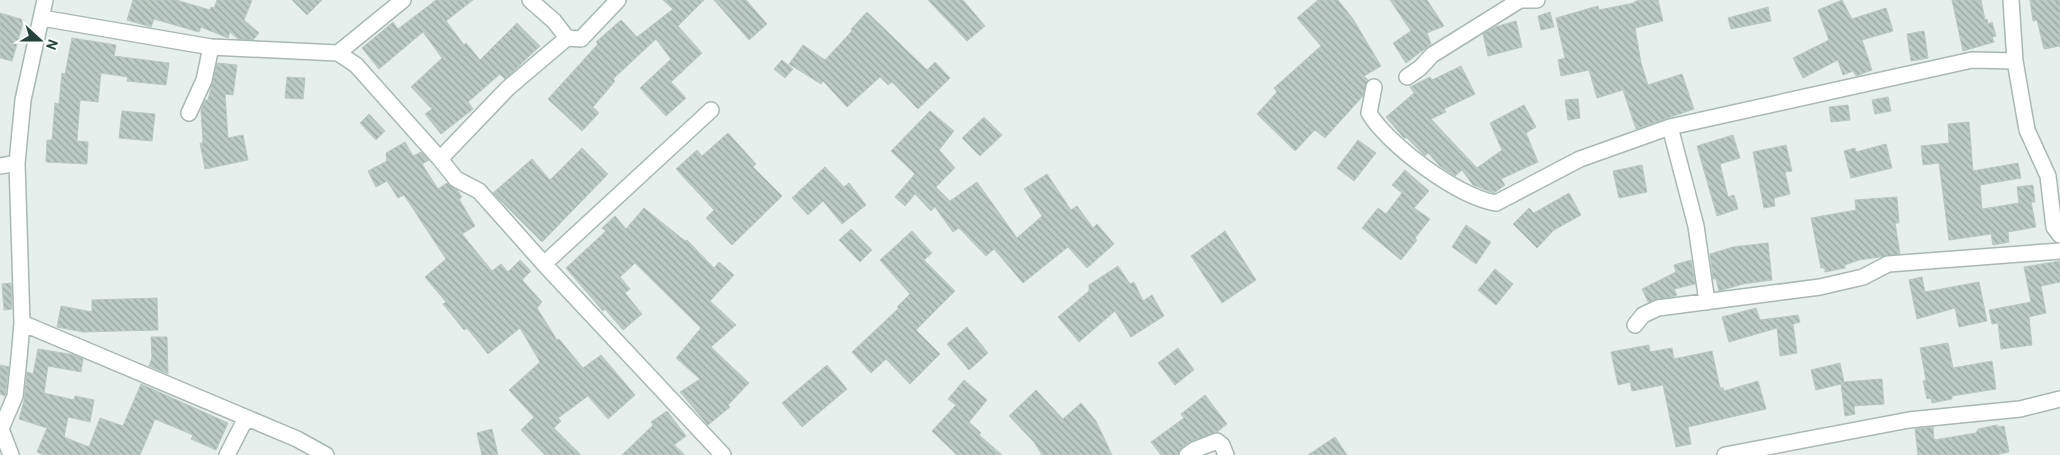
<svg xmlns="http://www.w3.org/2000/svg" width="2060" height="455" viewBox="0 0 2060 455" font-family="Cabin,sans-serif">
	<defs>
		<pattern id="building-back-hatch" width="6" height="6" patternUnits="userSpaceOnUse" patternTransform="scale(1.25)"><rect width="6" height="6" fill="#bbcac4"/><path d="M-1 5l2 2M0 0l6 6M5-1l2 2" fill="none" stroke="#98a6a0"/></pattern>
	</defs>
	<rect width="100%" height="100%" fill="#e6efeb"/>
	<path fill="url(#building-back-hatch)" stroke="#b8c9c2" d="M133,0h43l34,10 1,-3 3,1 3,-8h35l-8,20 15,13 -6,7 -15,-1 -8,-7 -2,6 -27,-11 -2,5 -45,-13 -3,8 -24,-7z
		M292,0h30l-15,15z
		M436,0h37l-27,21 18,24 2,-2 14,17 37,-37 23,23 -35,33 -5,-5 -32,28 5,7 -32,25 -16,-20 7,-5 -21,-22 31,-29 -19,-26 -44,37 -17,-21 31,-26 5,7z
		M663,0h41l-26,26 24,27 -31,29 15,16 -20,18 -26,-28 31,-29 -15,-20 -43,40 2,2 -22,26 6,6 -17,18 -34,-32 50,-55 -2,-2 25,-22 16,17 36,-28z
		M714,0h32l21,24 -18,16z
		M928,0h35l22,26 -18,15z
		M1318,0h20l15,19 28,47 -17,10 4,4 -5,16 -38,42 -10,-8 -20,21 -38,-37 20,-22 -3,-4 47,-42 -24,-28z
		M1390,0h37l17,26 -17,7 4,11 -25,19 -13,-20 18,-12z
		M1640,0h18l5,21 -28,7 6,35 7,22 34,-11 12,35 -58,20 -13,-39 -26,8 -8,-28 -28,6 -3,-16 7,-2 -9,-40 42,-12 1,4 35,-7v-1z
		M1842,0l10,19 34,-11 7,23 -31,9 10,30 -16,6 -3,-5 -10,4 -5,-15 -35,18 -10,-20 36,-18 -11,-30z
		M1952,0h29l4,20 2,-1 1,5 4,-2 4,14 -4,1 2,5 -31,9z
		M2030,0h30v46l-16,3 -7,-29 -4,1z
		M1768,7l3,14 -40,8 -3,-11z
		M867,12l60,58 8,-8 15,16 -32,31 -26,-27 -4,3 -8,-8 -33,30 -24,-26 -2,3 -32,-20 14,-19 22,15 27,-29 -1,-2z
		M1550,12l4,15 -13,3 -3,-14z
		M0,13l24,7 -12,41 -12,-3z
		M1516,21l6,26 -34,9 -5,-22 12,-7z
		M1924,31l4,27 -17,3 -4,-27z
		M72,38l44,7 -2,11 55,7 -3,22 -39,-4 1,-4 -27,-4 -3,29 -18,-2 -3,41 11,1 -1,22 -41,-2 1,-22h5l3,-37 4,1 3,-31 3,1z
		M782,60l11,9 -8,9 -11,-9z
		M217,63l20,2 -4,30 -8,-1 3,44 15,-3 5,25 -43,9 -5,-26h3l-2,-33 4,-10h3z
		M1461,66l14,28 -31,15 2,3 -15,7 46,49 25,-18 -12,-27 34,-18 12,22 -10,6 12,29 -37,17 4,6 -11,8 -21,-8 -11,-15 -7,6 -15,-10 -12,-13 -3,3 -18,-18h-3l-18,-21 28,-24 -4,-6 20,-10 2,3z
		M287,77l18,1 -2,21 -18,-1z
		M1888,97l3,14 -16,3 -3,-14z
		M1578,99l2,19 -12,2 -3,-20z
		M1848,105l2,15 -19,2 -2,-15z
		M122,111l33,3 -3,27 -33,-3z
		M930,111l24,20 -15,19 16,18 -19,19 14,14 27,-19 40,56 25,-22 -18,-27 23,-15 24,36 6,-4 16,22 4,-4 17,20 -27,24 -19,-21 -45,36 -29,-34 -8,7 -27,-28 -6,4 -18,-25 -4,4 -16,-17 -10,12 -10,-9 20,-23 -24,-23z
		M369,114l16,17 -9,9 -16,-17z
		M984,117l18,18 -22,21 -18,-18z
		M1969,122l4,49 45,-8 3,15 -41,7 2,24 37,-6 -2,-16 16,-2 2,17h-4l5,25 -28,5 1,10 -16,3 -2,-11 -42,6 -10,-77 -16,2 -2,-19 28,-3 -1,-19z
		M728,133l28,31 -3,3 29,29 -50,49 -26,-27 8,-8 -38,-41 21,-19 5,6z
		M1733,135l7,23 -20,6 8,33 6,-2 4,14 -21,7 -20,-70z
		M1358,140l18,13 -22,28 -17,-13z
		M405,142l8,14 8,-4 8,8 -7,4 16,25 9,-6 10,7 5,7 -3,2 16,27 -13,8 30,37 9,-7 7,8 12,-12 11,11 -9,9 20,22 -5,6 20,32 2,-1 24,29 18,-13 34,40 -27,24 -20,-23 -30,22 3,3 -7,7 27,27h-36l-24,-25 13,-13 -25,-27 31,-28 -20,-34 -32,26 -21,-26 -3,2 -21,-26 3,-2 -21,-25 21,-18 -42,-64 -6,3 -11,-17 -11,6 -8,-16 19,-10 -1,-8z
		M1886,144l6,24 -41,10 -7,-27 11,-3 1,4z
		M1786,145l6,26 -7,1 5,22 -16,4 1,8 -11,2 -11,-56z
		M582,148l26,26 -66,68 -49,-49 39,-34 18,21z
		M1642,165l5,27 -28,6 -6,-27z
		M825,167l19,20 5,-4 17,22 -24,19 -19,-23 -15,14 -16,-17z
		M1405,170l24,21 -15,17 16,11 -15,19 2,2 -16,20 -39,-32 16,-20 8,6 16,-21 -10,-8z
		M1569,193l12,22 -27,15 -17,18 -24,-24 16,-16 5,5z
		M1897,197l2,26h-4l5,31 -41,6 -14,5v3l-20,4v-4h-4l-10,-50 45,-8 -1,-10z
		M644,208l41,33 2,-1 27,28 5,-6 15,13 -24,26 26,24 -25,22 38,36 -21,22 2,2 -22,18 -28,-33 20,-13 -24,-21 25,-30 -66,-65 -15,14 10,12 -5,4 17,21 -19,16 -18,-21 -2,2 -37,-43 40,-37 -4,-3 13,-12 11,13z
		M1466,225l25,17 -15,22 -24,-17z
		M851,229l21,21 -12,12 -21,-22z
		M912,231l20,22 -8,7 31,31 -39,39 24,24 -30,30 -24,-25 -15,14 -19,-21 47,-44 -2,-1 13,-13 -30,-34z
		M1225,231l31,49 -34,23 -31,-47z
		M1768,243l4,37 -29,4 -24,7 -3,-12h-3l-3,-25 23,-7z
		M1691,260l4,24 -21,5 3,6 -2,1 -27,6 -6,-13 34,-17 -2,-7z
		M2060,261v21l-19,4 5,27 -17,4 3,28 -31,4 -3,-26 -6,1 -3,-14 42,-8 -7,-35z
		M1118,266l12,18 4,-2 9,19 9,-6 12,21 -33,21 -16,-26 -36,31 -21,-25 31,-26v-6z
		M1495,269l18,15 -17,21 -18,-15z
		M1922,277l3,15 54,-10 8,39 -28,6 -4,-19 -38,11 -8,-39z
		M11,283l1,26 -8,1 -2,-26z
		M157,298l1,32 -75,2 -26,-5 4,-21 31,6v-12z
		M1756,308l4,12 38,-5 2,7 -7,2 4,29 -17,3 -3,-28 -48,14 -7,-25z
		M967,327l21,26 -19,17 -22,-26z
		M151,337h16l1,37 -19,-8 3,-8z
		M1948,343l5,25 39,-7 4,28 -44,7v3l-20,4 -1,-5 -4,1 -4,-18 3,-1 -6,-32z
		M1649,345l1,7 22,-4 2,11 38,-8 8,37h3l1,3 34,-10 8,28 -78,18 3,17 -15,3 -13,-62 -31,6 -2,-9 -12,3 -7,-33z
		M1178,348l16,22 -19,15 -17,-22z
		M38,349l37,6 8,4 -2,13 -33,-6 -4,27 30,7 1,-4 19,4 -4,22 -22,-5 -4,20 25,10 11,-29 23,8 18,-42 87,39 -12,27 -25,-11 2,-4 -38,-16 -15,36h-96l-7,-3 10,-24 -28,-9 5,-18 3,-29 6,2z
		M1840,363l4,19 38,-3 2,25 -30,2 1,8 -10,2 -4,-32 -25,6 -5,-20z
		M0,365l9,2 -4,29 -5,-2z
		M827,365l20,24 -45,38 -20,-24z
		M964,380l23,20 -18,22 12,11 -2,2 23,20h-45l-25,-24 24,-26 -8,-6z
		M1036,390l27,29 18,-16 15,18 16,34h-70l-8,-13 -25,-26z
		M1205,395l22,29 -10,8 -28,10 -8,6 -3,7h-17l-10,-13 33,-24 -3,-4z
		M667,411l19,25 -12,9 11,10h-63l31,-30 -2,-3z
		M1997,425l1,2 6,-1 5,26 -15,3h-76l-3,-26 18,-2 1,13 42,-7 2,-4z
		M492,429l6,26h-16l-5,-22z
		M1335,437l12,18h-39z"/>
	<g fill="none" stroke-linecap="round" stroke-linejoin="round">
		<g stroke="#a8b8b2" stroke-width="18">
			<path id="minor" d="M530,0l24,21 13,17
				M2011,0l4,61 12,69 21,46 6,51 6,8
				M42,18l169,29 127,6 18,12 84,94 16,20 23,12 65,73 167,-154
				M338,53l65,-53
				M1407,77l13,-9 12,-13 88,-55h17
				M1374,87l-5,26c19,32 89,84 127,90l84,-44 90,-32 302,-67 43,1
				M189,113l15,-33 7,-33
				M1670,127l26,99 11,76
				M440,159l68,-71 59,-50 14,1 37,-39
				M0,166l17,-3
				M544,264l179,191
				M22,323l275,116 29,16
				M1635,325l8,-10 15,-7 162,-21 43,-10 25,-13 172,-13
				M1,429l10,26
				M0,431l15,-35 4,-38 3,-35 -5,-160 6,-63 22,-100
				M227,455l19,-37
				M1187,455l7,-5 23,-9 5,4 4,10
				M1725,455l184,-35 111,-11 40,-10"/>
		</g>
		<use href="#minor" stroke="#fff" stroke-width="15"/>
	</g>
	<g transform="translate(40 40) rotate(111)" stroke="#f7fbf9" stroke-width="4" paint-order="stroke">
	<path d="M0-4L9 19L0 12L-9 19Z" fill="#24423a"/>
	<text y="-8" font-size="14" font-weight="bold" text-anchor="middle" fill="#24423a">N</text>
	</g>
</svg>
